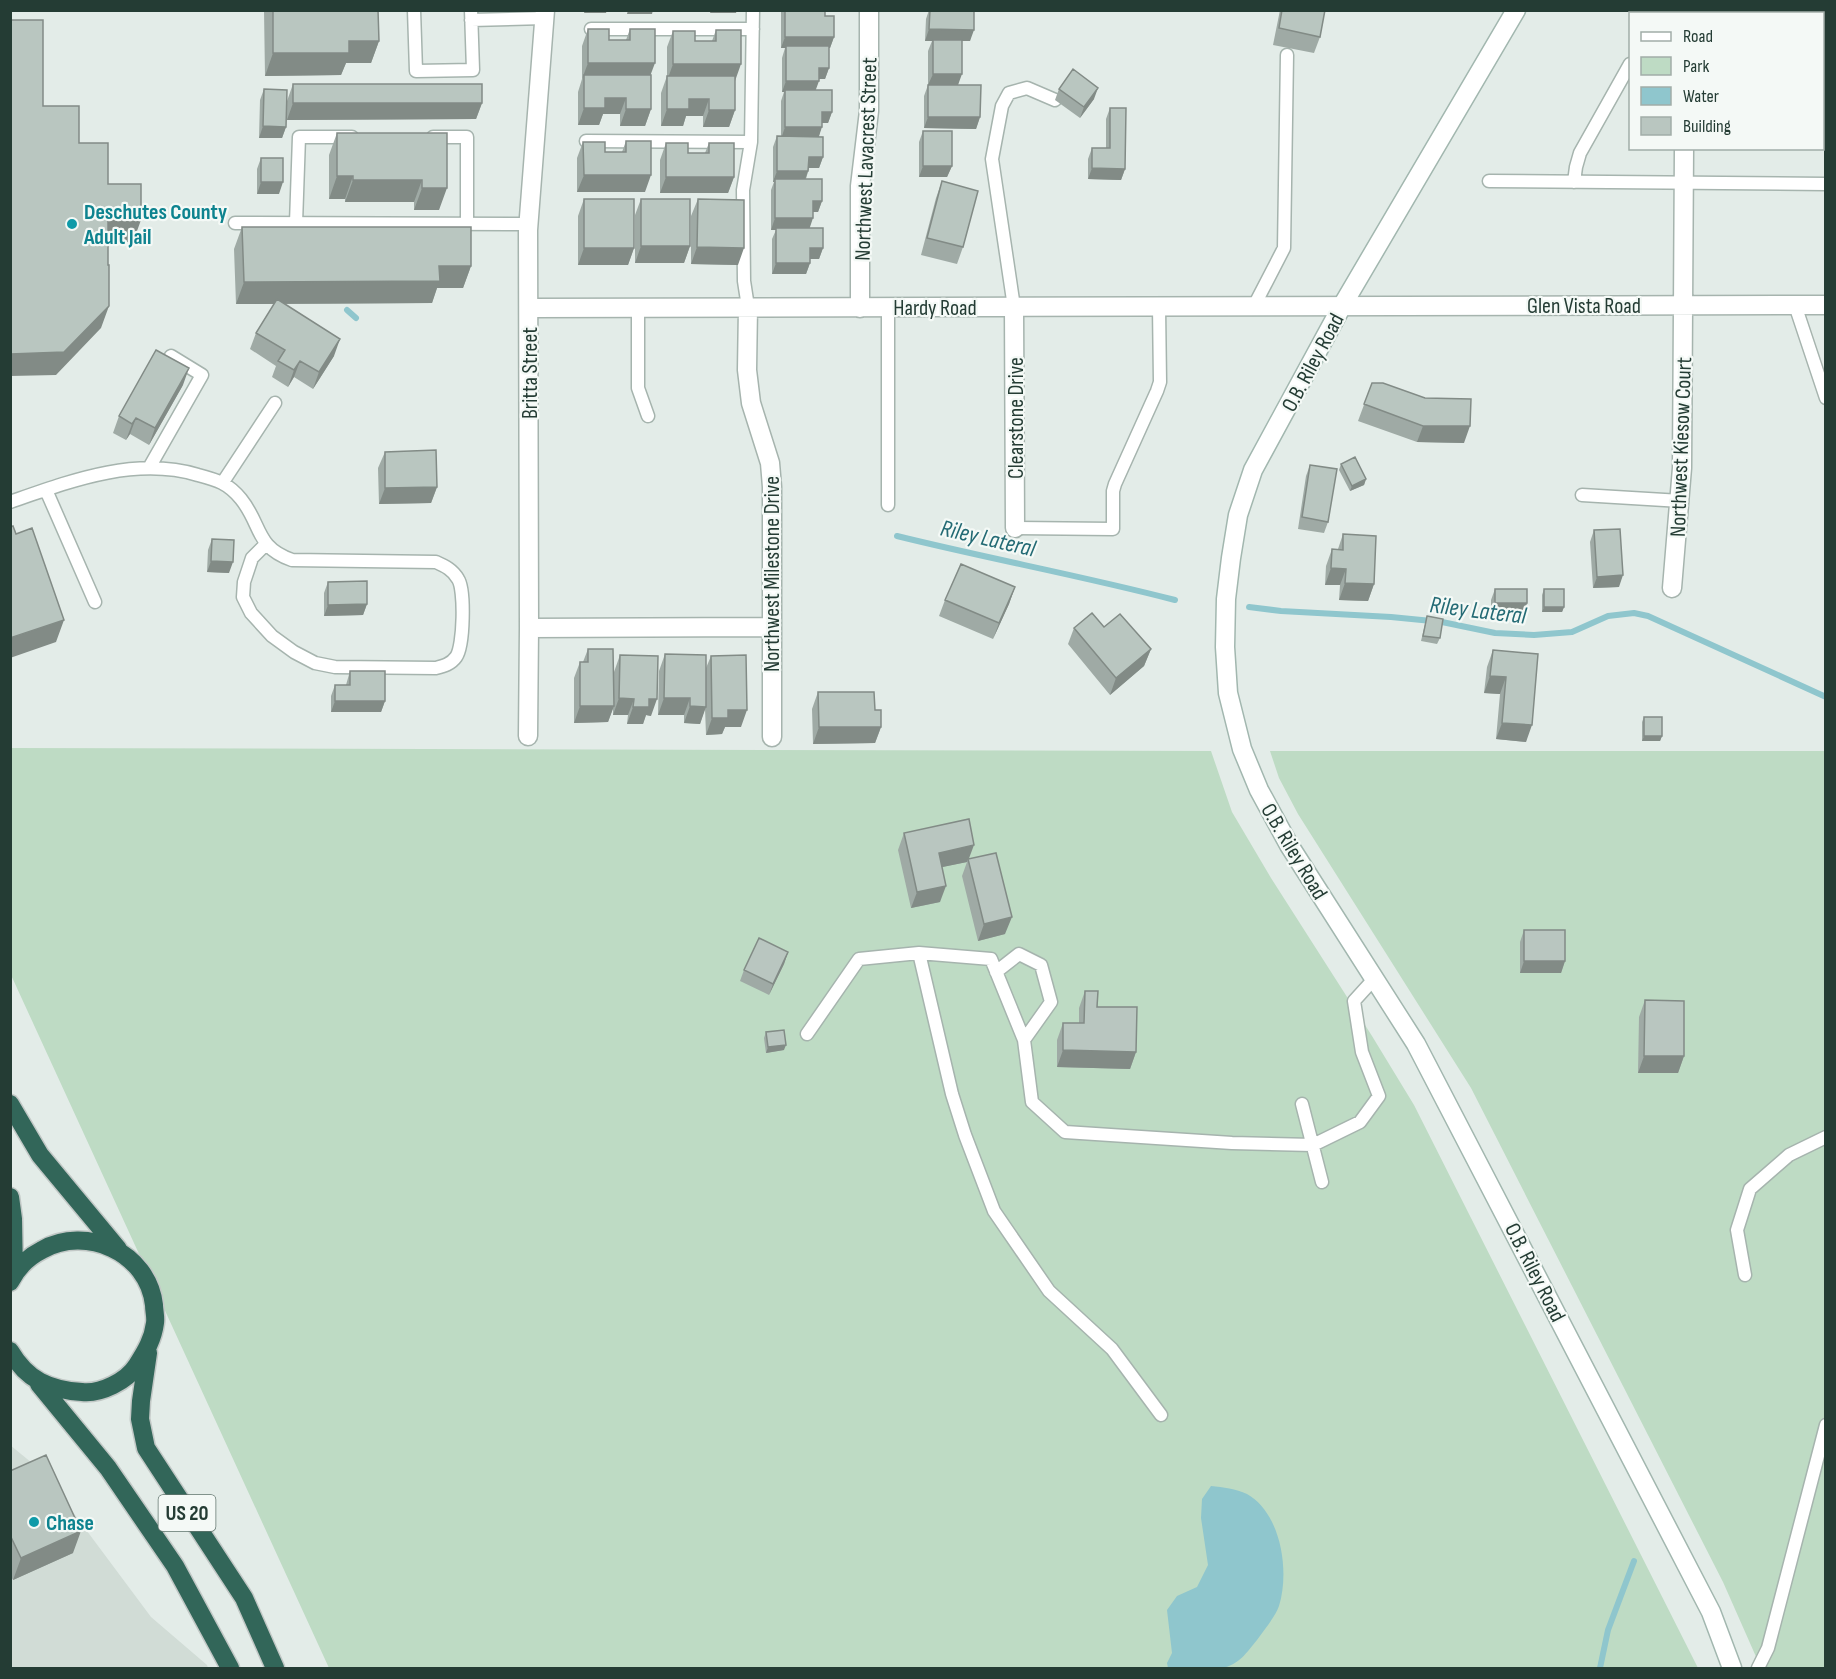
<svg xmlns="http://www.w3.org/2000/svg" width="1836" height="1679" viewBox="0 0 1836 1679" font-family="'Sofia Sans Condensed',sans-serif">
	<rect width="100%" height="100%" fill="#e3ece8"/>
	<path fill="#d1dcd6" d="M10,1445l33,27 108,145 56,48 1,3h-197z"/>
	<path fill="#bedbc4" d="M10,748l1201,3 21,61 39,66 101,158 42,69 284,563h-1369l-318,-693z
		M1270,751h555v917h-64l-38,-86 -252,-494 -173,-274 -19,-36z"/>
	<path fill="#8fc6cd" d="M1211,1486c12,1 25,3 36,8 34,19 43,77 32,112 -4,11 -15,24 -22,34 -10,12 -18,25 -35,28 -12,3 -40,1 -54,0l-1,-5 5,-10 -5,-43 10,-14 20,-9 11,-22 -7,-47 1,-19z"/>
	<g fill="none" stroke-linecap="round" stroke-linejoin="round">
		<path stroke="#8fc6cd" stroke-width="6" d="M347,310l9,8
			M897,536c93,23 186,40 278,64
			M1249,607l32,4 110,6 51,5 53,11 39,2 38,-3 36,-16 26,-3 14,3 178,81
			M1600,1668l8,-38 26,-69"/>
		<g stroke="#a6b4ae" stroke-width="15">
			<path id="lane" d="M414,10l2,61 57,-1 -2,-60
				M1649,14v-4
				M471,20l74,-2
				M591,29h162
				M433,137h34v87
				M586,141l165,1
				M1489,181l337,3
				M1574,182l2,-15 4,-14 50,-89
				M235,223l293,1
				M296,223l3,-86h53
				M1795,305l31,93
				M1254,306l30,-58 3,-193
				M748,307l-4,-26 -1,-91 8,-48 2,-132
				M1014,307l-22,-148 10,-53 7,-13 18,-5 28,12
				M638,309v79l10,28
				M149,468l53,-93 -31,-19
				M223,482l52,-79
				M46,490l49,112
				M1582,495l99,6
				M10,502c60,-21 125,-46 188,-27 19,5 30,8 43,24 21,26 14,48 51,61l144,2c9,4 17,8 22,17 7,10 6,67 -2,78 -5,7 -12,9 -20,11l-101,-1 -20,-4 -21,-11 -22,-16 -21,-23 -8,-16 1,-15 8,-24 14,-14
				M888,505v-198
				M1015,528l98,1v-38l2,-7 42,-93 3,-9 -1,-75
				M919,953l33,141 13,41 29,76 55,80 63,58 49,66
				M996,972l23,-18 22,11 10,37 -27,38
				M807,1034l52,-75 60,-6 72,6 33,81 8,62 33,30 167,11 81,2 47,-23 19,-26 -17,-44 -8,-51 20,-22
				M1302,1104l20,78
				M1745,1275l-8,-45 13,-41 39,-34 37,-18
				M1758,1668l10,-20 58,-223"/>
		</g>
		<g stroke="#a6b4ae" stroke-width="21">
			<path id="street" d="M1822,97h4
				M748,307l-1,63 4,33 19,60 2,24v250
				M1014,307l1,221
				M529,308l1297,-3
				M860,308v-122l9,-75v-101
				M1672,588l10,-120 2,-320
				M529,628l243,-1
				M528,736l1,-108 -1,-398 17,-220"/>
		</g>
		<g stroke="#a2b7af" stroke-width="21">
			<path id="secondary" d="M1516,10l-174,296 -89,164 -15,45 -7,43 -5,41 -1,48 3,46 14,56 17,41 30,55 127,199 295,568 21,56"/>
		</g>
		<g stroke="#c2c8c6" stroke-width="21">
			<path id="highway" d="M10,1104l30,51 78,94
				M10,1197l3,22 1,55
				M10,1282c7,-14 18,-25 32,-32 44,-25 106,2 112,55 0,6 2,12 1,18 -2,16 -9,28 -18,42 -10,16 -36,29 -55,27 -33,-2 -55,-12 -72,-41
				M148,1353l-7,48 -1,18 6,29 98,150 31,70
				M39,1384l69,84 67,98 55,102"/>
		</g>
		<use href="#lane" stroke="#fff" stroke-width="12"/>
		<use href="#street" stroke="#fff" stroke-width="18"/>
		<use href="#secondary" stroke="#fff" stroke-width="18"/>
		<use href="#highway" stroke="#326659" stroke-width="18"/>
	</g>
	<path fill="#9faaa5" d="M264,10h114l1,31 -8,22h-25l-5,12 -76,1z
		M781,10h44v6l9,21 -4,11h-1v20l-4,11h-6l-4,11 17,22 -4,11h-6l-3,13 4,21 -4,11h-10l-3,11 16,22 -4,11h-5l-4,16 14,20 -4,11h-9v4l-4,11h-34v-35l4,-9h-5v-40l3,-8h-1v-35l4,-11h4v-35l3,-9h-2v-34l3,-10h-4z
		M929,10h45l-4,31h-8l-4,44 22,32 -4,12 -52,-1v-32l4,-11v-34l4,-10h-7l1,-22z
		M1280,10h45l-5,27 -6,16 -41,-8z
		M588,29l21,11h17l4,-11 21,46v34l-6,17h-25v-12h-17l-4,11h-21v-33l4,-13v-33z
		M716,30l19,51v29l-6,17h-26v-11h-17l-3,10h-22v-33l6,-17v-29l6,-16 22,10h17z
		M293,84l189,19 -6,16 -189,1v-19z
		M264,89l22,38 -4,11h-23l1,-38z
		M1059,89l35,10 -14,19 -25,-18z
		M1110,108l15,61 -4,11 -33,-1v-20l4,-11h14v-29z
		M923,131l29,35 -5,11h-28v-35z
		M337,133h110l-8,77h-25v-8h-69v-3h-16v-44z
		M626,141l19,51h-68v-34l6,-16 22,10h17z
		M666,143l22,10h17l4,-10 25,34 -6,16h-68v-33z
		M261,158l18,36h-22v-25z
		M942,181l21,66 -6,17 -36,-9 15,-57z
		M584,199l50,49 -6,17h-50v-49z
		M641,199l49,47 -6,17h-49v-48z
		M698,199l40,66 -47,-1v-48z
		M242,227l229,39 -8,22h-26l-5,15 -148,1 50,52 -21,33 -19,-12 -6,10 -16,-10 4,-11 -26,-17 6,-16 18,-29h-38l-2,-55z
		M1372,383l92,60 -47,-1 -59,-21z
		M183,385l-34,60 -19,-11 -4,6 -13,-7 6,-17z
		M385,452l52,35 -6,16 -52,1 -1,-36z
		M1341,464l25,15 -2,6 -14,6 -11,-21z
		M1310,465l18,57 -4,11 -26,-4 8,-53z
		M1594,530l25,57 -26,1 -3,-46z
		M1343,534l31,50 -6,17 -29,-1 1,-15h-15l1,-19 6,-17h6z
		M212,539l17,34 -22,-1 1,-22z
		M328,582l39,22 -4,11 -39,1v-23z
		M1015,587l-6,17 -16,35 -54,-23 6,-16z
		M1495,589l32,14 -4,11h-32v-14z
		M1544,589l20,18 -2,5h-20v-17z
		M1427,616l13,22 -3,6 -16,-3z
		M1104,627l47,22 -7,17 -34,29 -42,-51 6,-16z
		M588,649l26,23 6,-17 31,61 -5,-1 -3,9h-16l1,-9h-15v-7l-5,14 -34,1v-45l6,-16h3z
		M1493,650l45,4 -12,88 -30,-3 4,-45 -16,-1 3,-26z
		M665,654l41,14 5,-12 30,71h-16l-3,7 -16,1 -1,-27 -5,16 -16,-1v-8h-26l1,-44z
		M350,671l35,30 -4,11h-50v-16l4,-11h11z
		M818,692l57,18 6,17 -6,16 -62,1 -1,-35z
		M1644,717l18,19 -2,5h-18v-19z
		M904,833l65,26 36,75 -27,7 -16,-65 5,-14 -25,5 -2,35 -29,6 -13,-58z
		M1524,930l41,31 -4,12h-41v-31z
		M788,952l-4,12 -15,31 -29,-14 4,-11z
		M1085,991l51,61 -6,17 -73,-2v-27l6,-17h16v-15z
		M1645,1000l39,56 -6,17h-40l1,-56z
		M766,1032l18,18 -18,3 -2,-15z
		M10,1471l63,82 -60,27 -3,-5z"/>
	<path fill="#828b86" d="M585,10h22l-1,3h-22z
		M628,10h25l-1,4h-25z
		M669,10h21v2h-22z
		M711,10h26l-1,3h-26z
		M929,29l45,1 -4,11h-45z
		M785,37h49l-4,11h-49z
		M349,41h30l-8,22h-25l-5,12 -76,1 8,-23z
		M588,63h67l-6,16 -65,-4 -2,4z
		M673,64h68l-6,17h-68z
		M819,68h10l-4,11h-10z
		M933,74h29l-4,11h-30z
		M786,81h33l-4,11 -30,-2 -1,2h-2z
		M1098,88l-4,11 -14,19 4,-11z
		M605,98h21l-6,16h-17l-4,11h-21l6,-17z
		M689,99h20l-6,17h-17l-3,10h-22l6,-17z
		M293,103h189l-6,16 -189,1z
		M626,109h25l-6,17h-25z
		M709,110h26l-6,17h-26z
		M822,112h10l-4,11h-10z
		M928,117h52l-4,12 -52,-1z
		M263,126l23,1 -4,11h-23z
		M785,127h37l-4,12h-37z
		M809,157h14l-4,11h-14z
		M923,166h29l-5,11h-28z
		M1092,168l33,1 -4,11 -33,-1z
		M777,171h31l-4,12 -29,-4 -1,3h-1z
		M584,175h67l-6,17h-68z
		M337,176h16l-8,23h-16z
		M666,177h68l-6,16h-68z
		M353,180h69l-8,22h-69z
		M261,182h22l-4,12h-22z
		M422,188h25l-8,22h-25z
		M813,201h9l-4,11h-9z
		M775,218h38l-4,12 -33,-2v2h-5z
		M108,220h33l-8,22h-33z
		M641,246h49l-6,17h-49z
		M697,247l47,1 -6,17 -47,-1z
		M584,248h50l-6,17h-50z
		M810,248h13l-4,11h-13z
		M776,263h34l-4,11h-34z
		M439,266h32l-8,22h-26l-5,15 -196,1 8,-22z
		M109,306l-8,22 -45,47 -46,1v-22z
		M340,339l-6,17 -21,33 6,-17z
		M300,361l-6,16 -6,10 6,-17z
		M189,368l-6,17 -34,60 6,-17z
		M136,418l-6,16 -4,6 6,-16z
		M1423,426h47l-6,17 -47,-1z
		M1366,479l-2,6 -14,6 2,-5z
		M437,487l-6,16 -52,1 6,-16z
		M211,561l22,1 -4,11 -22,-1z
		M1331,568l15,1 -6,16h-15z
		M1623,575l-4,12 -26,1 4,-11z
		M1345,583l29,1 -6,17 -29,-1z
		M1015,587l-6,17 -16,35 6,-16z
		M1495,603h32l-4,11h-32z
		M367,604l-4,11 -39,1 4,-11z
		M1544,607h20l-2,5h-20z
		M64,620l-8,22 -46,16v-20z
		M1151,649l-7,17 -34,29 6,-17z
		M1490,676l16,1 -6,17 -16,-1z
		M619,698l15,1 -6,16h-15z
		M664,698h26l-6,17h-26z
		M649,699h8l-6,17 -5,-1 -3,9h-16l6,-17z
		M335,701h50l-4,11h-50z
		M580,706h34l-6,16 -34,1z
		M690,706l16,1 -6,17 -16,-1z
		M728,710h19l-6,17h-16l-3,7 -16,1 6,-17z
		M1502,723l30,2 -6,17 -30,-3z
		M819,727h62l-6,16 -62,1z
		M1644,736h18l-2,5h-18z
		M974,845l-6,16v-2l-1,3 -34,7 6,-16z
		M946,886l-6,16 -29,6 6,-16z
		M1012,917l-7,17 -27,7 6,-17z
		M788,952l-4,12 -15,31 4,-11z
		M1524,961h41l-4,12h-41z
		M786,1045l-2,5 -18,3 2,-6z
		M1063,1050l73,2 -6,17 -73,-2z
		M1644,1056h40l-6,17h-40z
		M81,1531l-8,22 -60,27 8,-22z"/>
	<path fill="#b9c6c0" stroke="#828b86" stroke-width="1.5" d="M273,10h105l1,31h-30v12h-76z
		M785,10h40v6h9v21h-49z
		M930,10h44v20l-45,-1z
		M1282,10h43l-5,27 -41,-9z
		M10,20h33v86h36v37h29v41h33v36h-33v45h1v41l-45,46 -54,2z
		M588,29h21v11h21v-11h25v34h-67z
		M716,30h25v34h-68v-33h22v10h21z
		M933,40h29v34h-29z
		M786,46h43v22h-10v13h-33z
		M1073,69l25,19 -14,19 -25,-18z
		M584,75h67v34h-25v-11h-21v10h-21z
		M667,76h68v34h-26v-11h-20v10h-22z
		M293,84h189v19h-189z
		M928,85h53l-1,32h-52z
		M264,89l23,1 -1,37 -23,-1z
		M785,90h47v22h-10v15h-37z
		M1110,108h16l-1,61 -33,-1v-20h18z
		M923,131h29v35h-29z
		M337,133h110v55h-25v-8h-69v-4h-16z
		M777,136l46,1v20h-14l-1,14h-31z
		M626,141h25v34h-67l-1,-33h22v10h21z
		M666,143h22v10h21v-10h25v34h-68z
		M261,158h22v24h-22z
		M775,179h47v22h-9v17h-38z
		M942,181l36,10 -15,56 -36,-9z
		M584,199h50v49h-50z
		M641,199h49v47h-49z
		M698,199l46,1v48l-47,-1z
		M242,227h229v39h-32l1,15 -196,1z
		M776,228h47v20h-13v15h-34z
		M277,299l63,40 -21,33 -19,-11 -6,9 -16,-9 7,-11 -29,-17z
		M156,350l33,18 -34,60 -19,-10 -4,6 -13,-8z
		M1372,383h11l42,15 46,1 -1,27h-47l-59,-22z
		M436,450l1,37 -52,1v-36z
		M1355,457l11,22 -14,7 -11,-22z
		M1310,465l27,4 -9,53 -26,-5z
		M13,526l3,8 16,-6 32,92 -54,18v-111z
		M1620,529l3,46 -26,2 -3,-47z
		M1343,534l33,2 -2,48 -29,-1 1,-14 -15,-1 1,-19 11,1z
		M212,539l22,1 -1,22 -22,-1z
		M961,564l54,23 -16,36 -54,-23z
		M367,581v23l-39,1v-23z
		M1495,589h32v14h-32z
		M1544,589h20v18h-20z
		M1092,613l12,14 16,-13 31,35 -35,29 -42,-50z
		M1427,616l16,3 -3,19 -17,-2z
		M588,649h25l1,57h-34v-44h8z
		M1493,650l45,4 -6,71 -30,-2 4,-46 -16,-1z
		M665,654l41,1v52l-16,-1v-8h-26z
		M620,655l38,1 -1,43h-8v8h-16l1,-8 -15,-1z
		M746,655l1,55h-19v8h-16l-1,-62z
		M350,671h35v30h-50v-16h15z
		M818,692h56l1,18h6v17h-62z
		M1644,717h18v19h-18z
		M969,819l5,26 -35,8 7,33 -29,6 -13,-59z
		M996,853l16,64 -28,7 -16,-65z
		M1524,930h41v31h-41z
		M759,938l29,14 -15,32 -29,-14z
		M1085,991h13l-1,16h40l-1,45 -73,-2v-27h21z
		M1645,1000l39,1v55h-40z
		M784,1030l2,15 -18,2 -2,-15z
		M46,1455l35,76 -60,27 -11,-23v-64z"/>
	<g fill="#0f9aa8" stroke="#f4f9f6" stroke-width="2">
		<circle cx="72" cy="224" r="6"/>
		<circle cx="34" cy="1522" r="6"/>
	</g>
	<g text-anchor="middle" stroke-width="4.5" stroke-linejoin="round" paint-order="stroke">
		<rect fill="#f4f9f6" stroke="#62756e" stroke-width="1.5" x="158.5" y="1495" width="57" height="36" rx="4.5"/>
		<g font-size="21" font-weight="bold" fill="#243c34">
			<text x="187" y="1520">US 20</text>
		</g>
		<g font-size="22" fill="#243c34" stroke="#f4f9f6">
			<text transform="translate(865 159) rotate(-88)" y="8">Northwest Lavacrest Street</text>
			<text x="1584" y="313">Glen Vista Road</text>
			<text x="935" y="315">Hardy Road</text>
			<text transform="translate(1312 362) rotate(-62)" y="8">O.B. Riley Road</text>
			<text transform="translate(529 373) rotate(-90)" y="8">Britta Street</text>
			<text transform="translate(1015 418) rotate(-90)" y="8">Clearstone Drive</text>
			<text transform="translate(1680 447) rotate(-88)" y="8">Northwest Kiesow Court</text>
			<text transform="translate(771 574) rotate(-90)" y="8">Northwest Milestone Drive</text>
			<text transform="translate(1295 851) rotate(59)" y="8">O.B. Riley Road</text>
			<text transform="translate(1536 1272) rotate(63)" y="8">O.B. Riley Road</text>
		</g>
		<g font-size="22" font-weight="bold" fill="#0d838f" stroke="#f4f9f6" text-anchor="start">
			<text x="84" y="219">Deschutes County<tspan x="84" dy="25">Adult Jail</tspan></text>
			<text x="46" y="1530">Chase</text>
		</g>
		<g font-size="24" font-style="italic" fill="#236a74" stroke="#f4f9f6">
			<text transform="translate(988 538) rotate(13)" y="8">Riley Lateral</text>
			<text transform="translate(1478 610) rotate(7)" y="8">Riley Lateral</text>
		</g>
	</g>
	<rect width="1836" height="1679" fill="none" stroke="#243c34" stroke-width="24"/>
	<rect x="1629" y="12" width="195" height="138" fill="#f4f9f6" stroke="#a1ada8" stroke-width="1.5"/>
	<rect x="1641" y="32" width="30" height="9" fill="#ffffff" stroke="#a1ada8" stroke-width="1.5"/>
	<text x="1683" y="42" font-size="18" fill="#243c34">Road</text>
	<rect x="1641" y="57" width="30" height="18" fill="#bedbc4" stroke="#a1ada8" stroke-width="1.5"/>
	<text x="1683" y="72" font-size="18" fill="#243c34">Park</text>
	<rect x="1641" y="87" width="30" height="18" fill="#8fc6cd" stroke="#a1ada8" stroke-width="1.5"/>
	<text x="1683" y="102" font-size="18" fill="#243c34">Water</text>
	<rect x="1641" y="117" width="30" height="18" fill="#b9c6c0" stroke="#a1ada8" stroke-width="1.5"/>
	<text x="1683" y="132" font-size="18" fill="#243c34">Building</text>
</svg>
